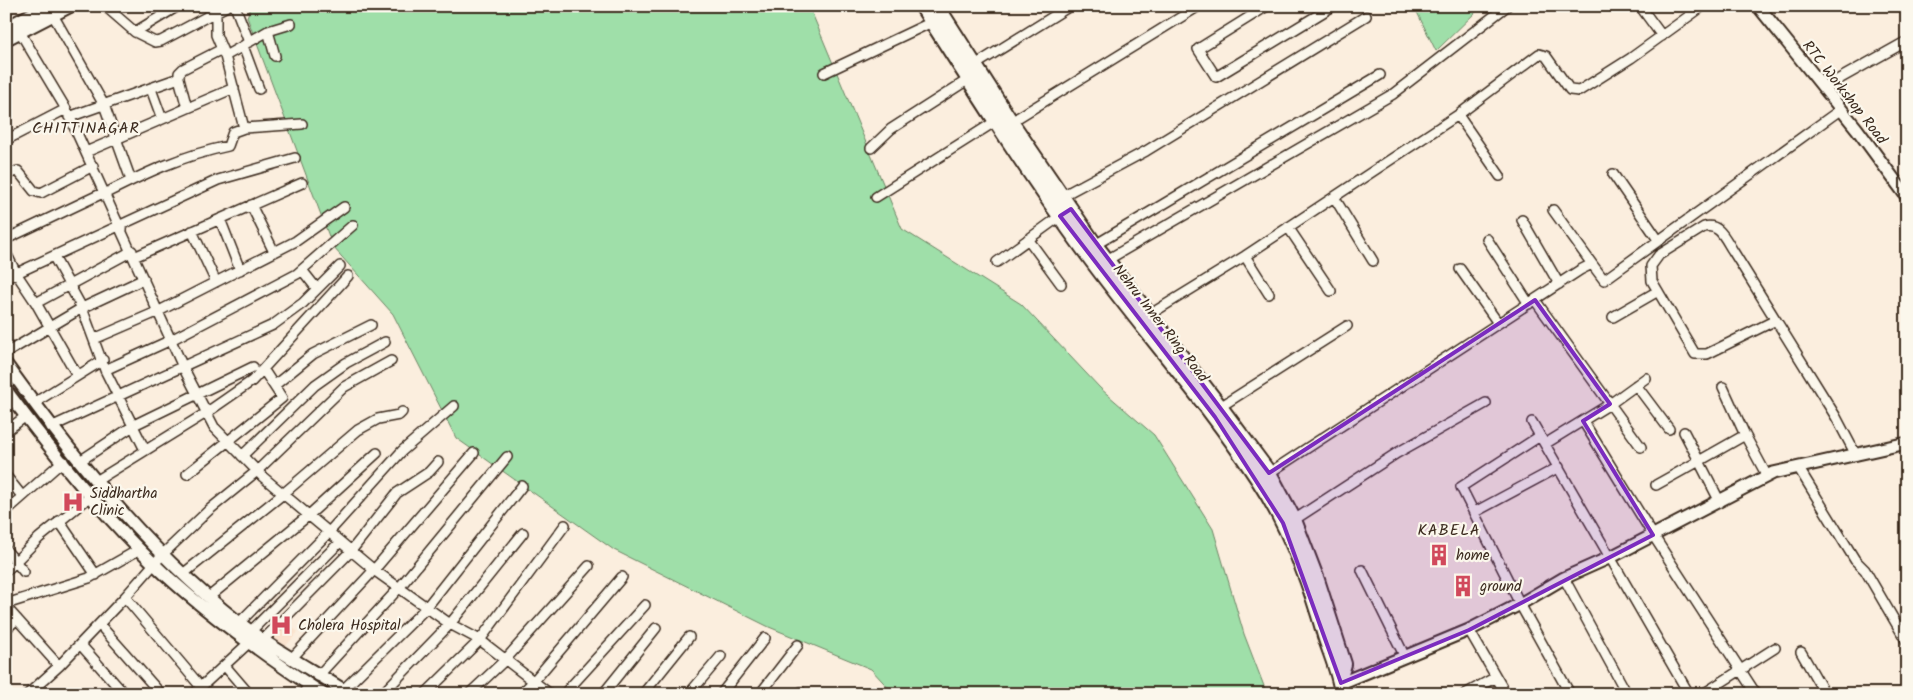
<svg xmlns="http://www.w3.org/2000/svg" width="1913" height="700" viewBox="0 0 1913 700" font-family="Kalam,sans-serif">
	<rect width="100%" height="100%" fill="#fbeede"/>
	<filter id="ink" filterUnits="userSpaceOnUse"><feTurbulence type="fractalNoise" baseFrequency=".02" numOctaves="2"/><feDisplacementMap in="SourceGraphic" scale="10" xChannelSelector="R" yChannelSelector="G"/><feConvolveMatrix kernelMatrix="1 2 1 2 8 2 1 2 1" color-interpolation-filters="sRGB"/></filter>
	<g filter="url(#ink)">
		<path fill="#fae3ce" d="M280,617l18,15 -12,14 -21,-12z"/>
		<path fill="#9fdfa9" stroke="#6d8464" d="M251,6h558l93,223 119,75 79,84 54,47 59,94 31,105 23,60h-373l-23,-25 -102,-42 -155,-77 -158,-112 -63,-124 -60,-67 -86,-230z
			M1414,6h68l-46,45z"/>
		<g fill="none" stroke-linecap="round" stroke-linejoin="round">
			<g stroke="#3b2a1e" stroke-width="12">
				<path id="minor" d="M105,6l30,26 43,-26
					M235,6l14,36 19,-11 23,-7
					M1267,6l-69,43 18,28 117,-71
					M1640,6l22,30
					M216,11v24l8,19
					M53,15l51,90 27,75
					M268,31l7,25
					M20,32l46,77 117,258 31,60 49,50 111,93 76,54 30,16 70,54
					M135,32l20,10 6,-1 66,-35
					M247,43l-4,3 16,43
					M243,46l-18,10 19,72
					M975,65l95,-59
					M824,73l108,-51
					M179,78l8,30
					M1823,88l84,-47
					M151,89l11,30
					M69,117l110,-39v-5l4,-4 39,-20
					M1011,122l188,-116
					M6,140l60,-31
					M871,148l20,-19 78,-50
					M86,152l148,-64
					M6,174l12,-3 16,20 7,2 52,-27
					M1613,174l46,67
					M1500,176l-42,-61 81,-61 7,2 24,34 9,1 52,-33 72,-52
					M106,193c42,-21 75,-37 122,-47l5,-14 11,-4 58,-4
					M1062,196l84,-45 220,-135
					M876,197l120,-76
					M1334,197l39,64
					M251,205l23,47
					M1553,210l39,54
					M220,219l20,51
					M1522,220l37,64
					M1288,227l43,64
					M192,231l24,51
					M6,239l99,-47
					M1028,239l33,45
					M1487,239l42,65
					M1095,245l285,-170
					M6,253l10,20 20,30 41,72
					M1245,256l24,38
					M54,257l28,51 23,62 40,80
					M134,257l168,-74
					M1107,260l286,-166 114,-88
					M997,262l66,-48
					M1460,269l38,54
					M302,270l15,19
					M6,278l212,-98 77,-22
					M1535,300l75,104 -65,40
					M36,303l96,-52
					M1149,315l96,-59 213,-141
					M1613,317l45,-26
					M1776,320l-69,34h-12l-43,-73 -1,-15 8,-11 45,-28c16,-4 21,12 29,24l103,166 20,38
					M94,339l65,-28 137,-70 48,-34
					M6,353l76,-45 62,-29
					M105,370l66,-30 126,-66 56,-49
					M275,385l38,-31 58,-29
					M1636,385l33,44
					M1723,387l22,48
					M34,403l69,-43
					M1220,407l127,-81
					M1583,421l70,114 103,159
					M1532,422l157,272
					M51,427l222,-102 30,-22 37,-37
					M6,431l20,-15
					M1540,436l-79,51 59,117 50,90
					M1641,447l-31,-43 36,-26
					M242,456l73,-71 31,-22 39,-21
					M80,461l56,-37 117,-57
					M1798,467l57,93 10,10 42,72
					M1269,473l311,-203 12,-6 12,16 236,-170
					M187,474l95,-76 -19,-29
					M6,476l16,20
					M96,481l110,-68 46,-32 96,-105
					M1656,485l43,-24 -15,-29
					M1720,502l-21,-41 46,-26 22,41
					M6,511l57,-50
					M1475,512l84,-45
					M1294,520l103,-67 89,-50
					M59,521l37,54
					M6,550l18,22
					M1362,570l43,87
					M6,571l33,-33 53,-43
					M183,574l100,-80 75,-64 20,-11 21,-4 3,-3
					M1564,578l63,116
					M125,597l76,90 -7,7
					M209,597l100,-82 68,-62
					M6,604l83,-26 51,-29
					M6,607l53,59 66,-69 37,-42 47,-45 48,-39 87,-84 47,-26
					M240,622l89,-90 73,-81 52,-45
					M99,624l62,70
					M6,629l11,-10
					M1469,630l37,64
					M251,631l89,-89
					M263,640l88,-89 46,-58 32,-21 9,-10
					M80,644l38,43
					M1801,652l24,42
					M292,658l82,-88 100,-117
					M225,666l24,28
					M318,676l81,-88 108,-131
					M201,687l52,-48
					M343,690l83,-82 96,-122
					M28,694l31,-28
					M111,694l7,-7 6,7
					M303,694l6,-9
					M382,694l68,-70 73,-91
					M425,694l55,-54 85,-115
					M469,694l36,-34 84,-94
					M521,694l12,-12 89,-105
					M564,694l81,-89
					M603,694l53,-66
					M643,694l46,-57
					M689,694l32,-38
					M721,694l44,-56
					M760,694l38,-49
					M800,694l1,-2
					M1465,694l31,-17
					M1703,694l72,-46"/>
			</g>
			<g stroke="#3b2a1e" stroke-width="15">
				<path id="tertiary" d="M1758,6l99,123 50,68
					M6,364c72,100 151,199 251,272 30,21 62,38 93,58
					M6,390c43,58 96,124 148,174 51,49 110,91 169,130
					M1341,683l128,-53 51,-26 44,-26 47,-21 162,-84 134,-30"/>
			</g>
			<g stroke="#3b2a1e" stroke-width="16">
				<path id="secondary" d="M6,28l41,-22
					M6,39l64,-33"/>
			</g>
			<g stroke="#3b2a1e" stroke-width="18">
				<path id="primary" d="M922,6c53,83 105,166 163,245 56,77 121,148 173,228 30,46 52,103 67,157 6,19 15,38 17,58
					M937,6l74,116 84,123 125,162 49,66 25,47 23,60 27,84 -4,13"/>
			</g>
			<use href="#minor" stroke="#fbf7ec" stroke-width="9"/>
			<use href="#tertiary" stroke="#fbf7ec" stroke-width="11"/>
			<use href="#secondary" stroke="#fbf7ec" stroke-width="12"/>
			<use href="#primary" stroke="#fbf7ec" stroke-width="14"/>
		</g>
	</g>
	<path fill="#7b2cbf" fill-opacity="0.2" stroke="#7b2cbf" stroke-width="4" stroke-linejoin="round" d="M1071,209l198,264 266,-173 75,104 -27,17 70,114 -184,95 -128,53 -58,-160 -68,-106 -155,-201z"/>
	<defs>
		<g id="hospital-bare" transform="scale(1.725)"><path d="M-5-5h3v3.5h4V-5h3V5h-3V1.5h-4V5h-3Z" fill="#d1495b" stroke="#fbf7ec" stroke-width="2.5" paint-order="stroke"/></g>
		<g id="building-bare" transform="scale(1.725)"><path d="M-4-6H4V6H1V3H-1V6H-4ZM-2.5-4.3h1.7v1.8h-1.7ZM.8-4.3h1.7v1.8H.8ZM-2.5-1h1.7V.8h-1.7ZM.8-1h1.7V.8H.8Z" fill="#d1495b" stroke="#fbf7ec" stroke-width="2.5" paint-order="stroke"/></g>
	</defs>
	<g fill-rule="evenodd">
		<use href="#hospital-bare" x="73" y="502"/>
		<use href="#building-bare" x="1439" y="555"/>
		<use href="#building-bare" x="1463" y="586"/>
		<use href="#hospital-bare" x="281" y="625"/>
	</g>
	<g text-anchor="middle" stroke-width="4.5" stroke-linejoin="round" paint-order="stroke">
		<g font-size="15" fill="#3b2a1e" stroke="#fbf7ec">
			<text transform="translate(1845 92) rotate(52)" y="5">RTC Workshop Road</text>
			<text transform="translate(1161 323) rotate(52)" y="5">Nehru Inner Ring Road</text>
		</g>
		<g font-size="15" fill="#3b2a1e" stroke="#fbf7ec" text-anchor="start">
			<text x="90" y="498">Siddhartha<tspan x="90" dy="17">Clinic</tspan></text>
			<text x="1456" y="560">home</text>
			<text x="1480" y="591">ground</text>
			<text x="298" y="630">Cholera Hospital</text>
		</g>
		<g font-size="16" letter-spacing="1" fill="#3b2a1e" stroke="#fbf7ec">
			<text x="86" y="133">CHITTINAGAR</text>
			<text x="1449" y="535">KABELA</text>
		</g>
	</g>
	<rect width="1913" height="700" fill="none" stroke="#fbf7ec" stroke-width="25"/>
	<rect x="12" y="12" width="1888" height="675" fill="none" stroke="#3b2a1e" stroke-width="2" filter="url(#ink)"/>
</svg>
